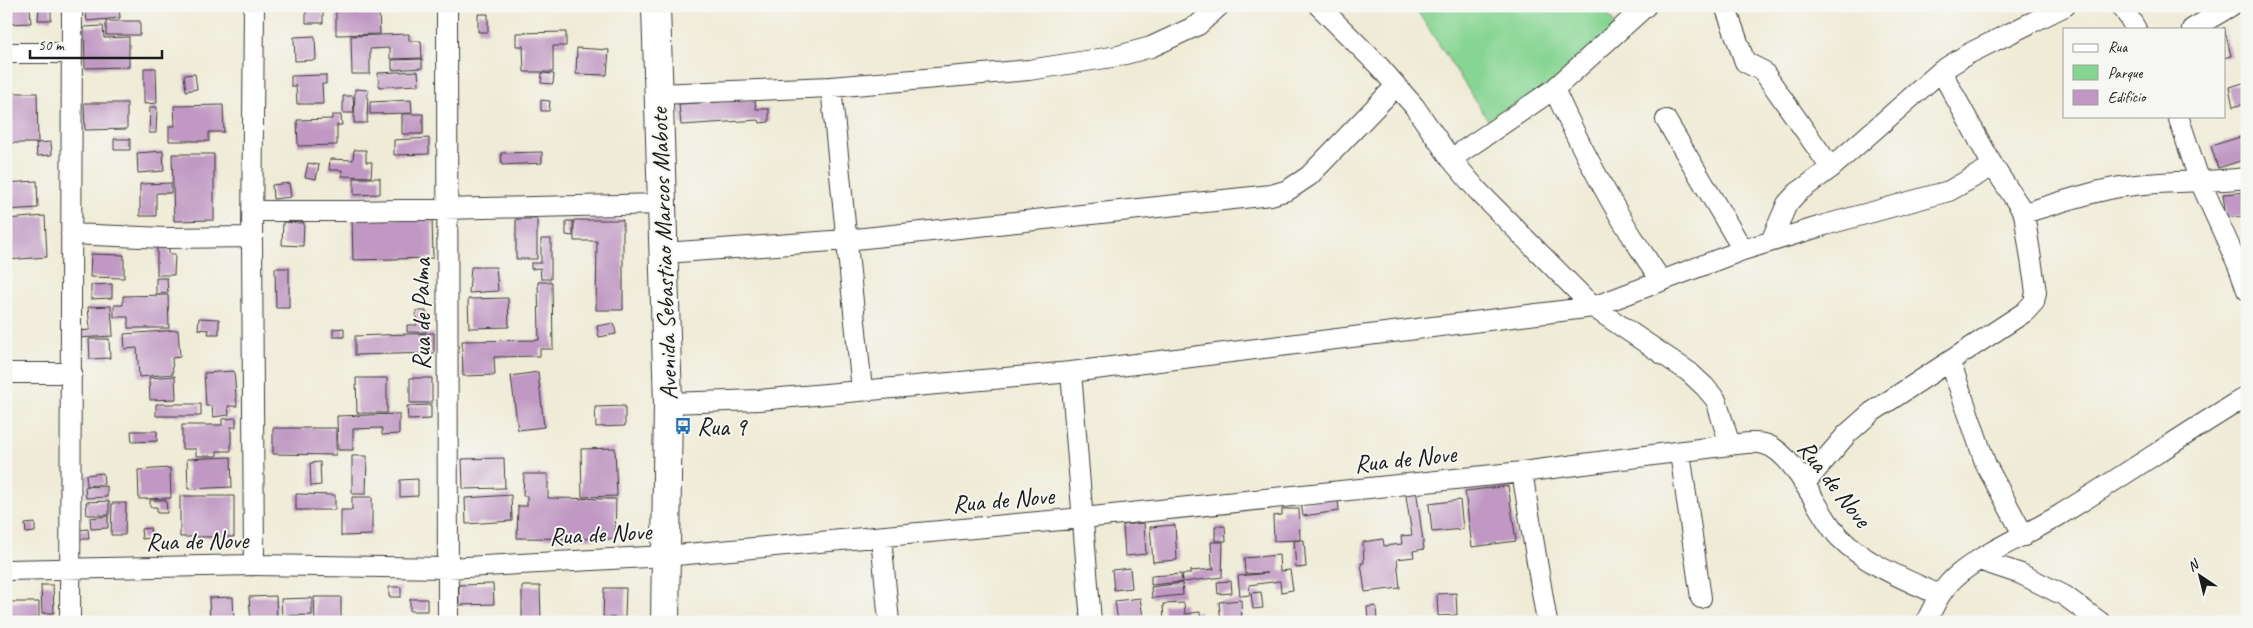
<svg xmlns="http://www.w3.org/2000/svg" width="2253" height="628" viewBox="0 0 2253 628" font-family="Caveat,sans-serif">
	<rect width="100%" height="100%" fill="#f6f6f2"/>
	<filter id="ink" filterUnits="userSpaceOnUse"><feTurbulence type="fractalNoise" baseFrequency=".02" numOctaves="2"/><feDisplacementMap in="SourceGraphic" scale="10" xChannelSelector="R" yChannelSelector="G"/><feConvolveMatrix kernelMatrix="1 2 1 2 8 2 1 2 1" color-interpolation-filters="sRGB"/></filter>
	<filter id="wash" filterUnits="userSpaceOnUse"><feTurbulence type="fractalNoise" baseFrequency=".0096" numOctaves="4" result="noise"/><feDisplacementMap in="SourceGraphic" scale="20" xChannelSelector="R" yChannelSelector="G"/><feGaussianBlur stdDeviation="1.12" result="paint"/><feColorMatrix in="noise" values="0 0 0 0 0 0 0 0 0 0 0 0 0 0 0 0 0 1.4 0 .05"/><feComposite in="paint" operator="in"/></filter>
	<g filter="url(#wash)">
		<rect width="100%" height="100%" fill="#efebd6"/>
		<path fill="#87d593" stroke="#527858" d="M1414,6h189l21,33 -132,87z"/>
		<g id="blocks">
			<path fill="#c098c3" d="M6,6h24l1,17 -25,1z
				M39,6h12v14h-13z
				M85,6h34l1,12 -33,3z
				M306,6h17v17h-17z
				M336,6h18v6l25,-1 1,23 -44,1z
				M358,6h29v2l-29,1z
				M478,14h10v18h-10z
				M106,21h34v14h-34z
				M103,26l1,12 25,-1v30l-44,1 -1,-41z
				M2224,27l7,29 -7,2z
				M566,32v14h-13v26h-29l-1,-26h-7v-13z
				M409,34v7h12l1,17 -32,1v-11l-20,1v25h-18l-1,-38z
				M315,36l1,24 -21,1 -1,-24z
				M577,48l32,2 -2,25 -31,-1z
				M422,59v9l-30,2v-10z
				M144,68h12l1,35 -13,1z
				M418,71l1,14 -40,2 -1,-14z
				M542,73l12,1 -1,10 -12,-1z
				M195,74l2,15 -11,2 -2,-16z
				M326,75v9h-4l1,20h-26l-1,-18h-5v-10z
				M2247,82v44h-2l-1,-22 -11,3 -4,-20z
				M355,89l13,1 -1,33h-13z
				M9,93h28l1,50h-29z
				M343,96h10l1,17h-11z
				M411,100l1,13 -42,1v-12z
				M541,100l9,1 -1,10h-8z
				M755,100l1,9h13v13l-9,1 -1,-3 -78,5 -2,-21z
				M84,103h43v26l-42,1z
				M223,105l1,27h-15v9h-40v-15h6l-1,-20z
				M150,107h7l-1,26h-7z
				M402,114h21v20h-21z
				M332,115h9l1,10h-5v20l-39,1 -1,-26 35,-1z
				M2243,136l4,12v11l-29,9 -7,-22z
				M429,138v16l-35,1v-15z
				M114,139h16v11h-16z
				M51,142l1,13 -15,1 -1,-13z
				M354,150h12v12h6l-1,15 -29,-1v-6h-13l1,-11 23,1z
				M163,151l1,20 -26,2 -1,-20z
				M542,152v11l-40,2 -1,-12z
				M172,154h42v66l-40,1z
				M308,163l11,2 -3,14 -11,-2z
				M354,178h26v16l-26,1z
				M37,181l1,27 -32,2v-27z
				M171,183v10h-15v23h-16v-32z
				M289,183l2,14 -18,2 -1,-14z
				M2247,192v24l-21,2 -3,-24z
				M45,216l2,41 -41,3v-41z
				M432,217l1,41 -80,2 -1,-41z
				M516,219h21v40h-21z
				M574,220h49v90h-27l1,-69h-23z
				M566,221h7v15l-7,-1z
				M283,222l21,1 -1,23 -21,-1z
				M541,239h10v40h-10l-1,-11 -9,1v-6h10z
				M157,247h12v7h6l-1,21h-17z
				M91,254l33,1v23l-34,-1z
				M471,267h25l2,24 -29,2z
				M275,268h14v40h-13z
				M156,278h11l1,15 -12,1z
				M538,282h14l1,67h-13v7l-46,1 1,18 -32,1 -1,-35 77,-1z
				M112,284v14l-21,1v-14z
				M168,295l1,33h-41v-11h-14v-12h9v-9z
				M508,298l1,29 -40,1 -1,-29z
				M111,306l2,30 -35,2v-7l12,-1 -2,-23z
				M416,311h10v21h-19v-7h10z
				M199,318l20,1v15h-11l1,-4 -11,-1z
				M614,323l2,11 -17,3 -2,-11z
				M344,328v9h-11v-8z
				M178,330l2,27 -8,1 1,16 -34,3 -2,-29 -12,1 -1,-15z
				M434,333v20l-79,2v-19z
				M89,339h20l1,19 -20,1z
				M234,371l3,35h-9l1,9 -16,2 -1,-11h-6l-2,-33z
				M538,372l6,55 -26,3 -7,-54z
				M175,376l1,23 -26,1 -1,-22z
				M356,378h31v35h-30z
				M410,378h22v25h-22z
				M156,404h45v12h-45z
				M431,405v14l-23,1 -1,-14z
				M625,406v20l-29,1 -1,-20z
				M399,414v20l-17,1v-7l-29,1v21h-15l-1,-34z
				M236,418v9h-5v24h-14v5h-21v-7h-14v-24h40v-6z
				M273,428h63v27l-63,-1z
				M131,431h26v10l-25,1z
				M615,448l2,48 -35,1 -1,-48z
				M352,456h15l-1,38h-14z
				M231,457l1,30 -44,2 -1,-30z
				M504,458l1,30 -42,1 -1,-30z
				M320,462l1,23 -10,1 -1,-23z
				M170,468l1,30 -32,1 -1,-29z
				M103,473l1,11 -17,2 -1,-11z
				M524,474h24v24l68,1 -1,40 -98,-1 1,-32h9v-10h-4z
				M418,479v17l-18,1v-17z
				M107,486v11l-21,1 -1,-11z
				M1508,486l8,55 -44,6 -7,-56z
				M1416,488l8,61 -11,2 1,6 -17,2 3,29 -35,4 -4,-29h3l-1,-21 20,-3 1,7 18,-2 -1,-8 11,-1 -7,-45z
				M296,494l39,1v15h-39z
				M511,495l1,26 -46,3 -1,-26z
				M180,496h54v41h-54z
				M352,497h20v38l-31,1v-26h11z
				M1338,498l1,13 -36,5 -2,-14z
				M150,500h16l1,13h-10v-6h-7z
				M1460,500l3,29 -31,3 -3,-28z
				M109,501v14h-22l-1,-13z
				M112,503h14l-1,32h-14z
				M1282,509h17l1,31h4l2,27 -10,1 -2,-27 6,-1 -26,1 -1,-25 9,-1z
				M108,516v12l-17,1 -1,-11z
				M35,523v9l-9,1 -1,-9z
				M1144,523l2,31 -21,2 -2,-31z
				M1175,525l2,35 -24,2 -3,-35z
				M1215,526h10l1,15h-11z
				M150,528l1,10 -9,1 -1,-10z
				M88,529l1,10h-10v-9z
				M1211,542h12l-1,35 -39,5 -1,-8h8v-3l24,-2 -2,-4z
				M1279,555l1,16 10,-1 3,20 -12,2 -1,-11 -31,4 1,10 -10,1 -2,-20 30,-3 -23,1 -1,-16z
				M1130,568l2,20 -18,2 -2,-20z
				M1181,574l1,8 -31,3v-9z
				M1231,581l1,12 -14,1 -1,-12z
				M1182,583l1,12 -31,3 -1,-11z
				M493,584l1,20 -35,1v-20z
				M41,585h12l1,28h-12z
				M522,586h18l1,36h-19z
				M389,587h12v10h-12z
				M604,588h22l-1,30 -22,-1z
				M1261,592l2,16 -10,1 -2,-16z
				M1456,593l1,22 -19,1 -1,-22z
				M276,596l1,24 -26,2 -2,-25z
				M233,597l1,25h-24l-1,-24z
				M314,597h27v25h-26z
				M312,598v17l-30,1 -1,-17z
				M1140,598l3,19 -14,2v3h-11l-3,-21z
				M410,599h17v12h-17z
				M1241,600l1,22h-21l-2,-20z
				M6,602h33v20h-33z
				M1184,603l1,11 15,-2 1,10h-37l-1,-18z
				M1376,606l1,16h-9l-1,-15z
				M403,619h22v3h-22z"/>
		</g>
	</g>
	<g filter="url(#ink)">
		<use href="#blocks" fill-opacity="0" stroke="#3c3b38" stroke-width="1"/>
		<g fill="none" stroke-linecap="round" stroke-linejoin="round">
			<g stroke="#3c3b38" stroke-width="22">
				<path id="minor" d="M254,6l-2,231 2,328
					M447,6l1,616
					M1319,6l59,59 36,41 37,53 27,32 115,116 96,65 16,15 11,13 14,45
					M1725,6l20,56 18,9 68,97
					M2122,6l14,23
					M2192,29l39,-23
					M6,53h65
					M831,87l31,303
					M1554,89c31,68 64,130 107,191
					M658,94l173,-7 198,-17 89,-14 33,-9 47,-22 21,-19
					M2178,116l21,63 39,86 9,25
					M1666,120l77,130
					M1451,159l103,-70 92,-83
					M252,211h105l305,-7
					M2024,213c28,-8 57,-18 85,-24 45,-9 92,-6 138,-11
					M71,234l94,4 87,-1
					M1771,241l16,-37 10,-11 34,-25 110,-97 27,-17 97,-48
					M664,253l182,-13 425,-45 17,-5 21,-14 87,-90
					M1950,361l36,104 38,71
					M1071,372l20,250
					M6,373h66
					M668,403l91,-3 312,-28 522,-65 150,-57 82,-25 124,-34 44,-25
					M1680,453l21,145
					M1522,472l25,150
					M1805,483l42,-49 25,-22 153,-100 9,-10 2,-10 -12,-79 -31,-47 -52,-95
					M881,537l8,85
					M1979,560l42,14 44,22 35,26
					M6,570l248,-5 194,3 217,-12 418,-38 439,-46 208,-27c10,-1 25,-4 34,-1 32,8 54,72 76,94 27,27 65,41 99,57
					M70,622l2,-616
					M1926,622c9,-19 17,-36 34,-49 29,-23 66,-38 98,-57 64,-39 125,-81 189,-120"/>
			</g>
			<g stroke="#3c3b38" stroke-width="30">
				<path id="secondary" d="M656,6l12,397 -3,219"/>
			</g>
			<use href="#minor" stroke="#fff" stroke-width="20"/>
			<use href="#secondary" stroke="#fff" stroke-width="28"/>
		</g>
	</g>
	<defs>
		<g id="bus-bare" transform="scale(1.35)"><path d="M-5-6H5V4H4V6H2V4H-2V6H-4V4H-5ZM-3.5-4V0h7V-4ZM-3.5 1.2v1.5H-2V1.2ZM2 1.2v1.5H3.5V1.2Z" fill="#1f6fb2" stroke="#f6f6f2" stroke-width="2.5" paint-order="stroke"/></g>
	</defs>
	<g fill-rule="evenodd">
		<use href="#bus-bare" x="683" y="426"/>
	</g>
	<g text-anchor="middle" stroke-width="4" stroke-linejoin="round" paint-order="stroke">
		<g font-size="25" fill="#1c1c1c" stroke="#f6f6f2">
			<text transform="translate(663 254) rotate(-92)" y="9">Avenida Sebastiao Marcos Mabote</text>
			<text transform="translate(421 314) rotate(-90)" y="9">Rua de Palma</text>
			<text transform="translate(1405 458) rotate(-6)" y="9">Rua de Nove</text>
			<text transform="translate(1835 483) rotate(52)" y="9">Rua de Nove</text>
			<text transform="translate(1003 499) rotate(-5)" y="9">Rua de Nove</text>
			<text transform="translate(600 533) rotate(-3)" y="9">Rua de Nove</text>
			<text transform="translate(197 540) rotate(-1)" y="9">Rua de Nove</text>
		</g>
		<g font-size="25" fill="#1c1c1c" stroke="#f6f6f2" text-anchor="start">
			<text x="697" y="435">Rua 9</text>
		</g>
	</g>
	<rect width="2253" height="628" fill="none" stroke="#f6f6f2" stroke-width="25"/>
	<rect x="2063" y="28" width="162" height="90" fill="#f6f6f2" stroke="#9f9f9c"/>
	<rect x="2073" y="44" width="25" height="8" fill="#ffffff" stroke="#9f9f9c"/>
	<text x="2108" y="52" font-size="15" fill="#1c1c1c">Rua</text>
	<rect x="2073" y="65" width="25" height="15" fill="#87d593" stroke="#9f9f9c"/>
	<text x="2108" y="78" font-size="15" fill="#1c1c1c">Parque</text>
	<rect x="2073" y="90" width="25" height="15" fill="#c098c3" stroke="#9f9f9c"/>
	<text x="2108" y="102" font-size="15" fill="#1c1c1c">Edifício</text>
	<g transform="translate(2200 576) rotate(325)" stroke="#f6f6f2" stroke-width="4" paint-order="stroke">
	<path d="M0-4L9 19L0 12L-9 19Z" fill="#1c1c1c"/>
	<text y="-8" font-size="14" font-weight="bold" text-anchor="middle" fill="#1c1c1c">N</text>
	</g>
	<path d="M30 50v8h132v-8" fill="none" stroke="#1c1c1c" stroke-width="2.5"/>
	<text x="38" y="50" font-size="15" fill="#1c1c1c" stroke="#f6f6f2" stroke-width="4" paint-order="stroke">50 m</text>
</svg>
